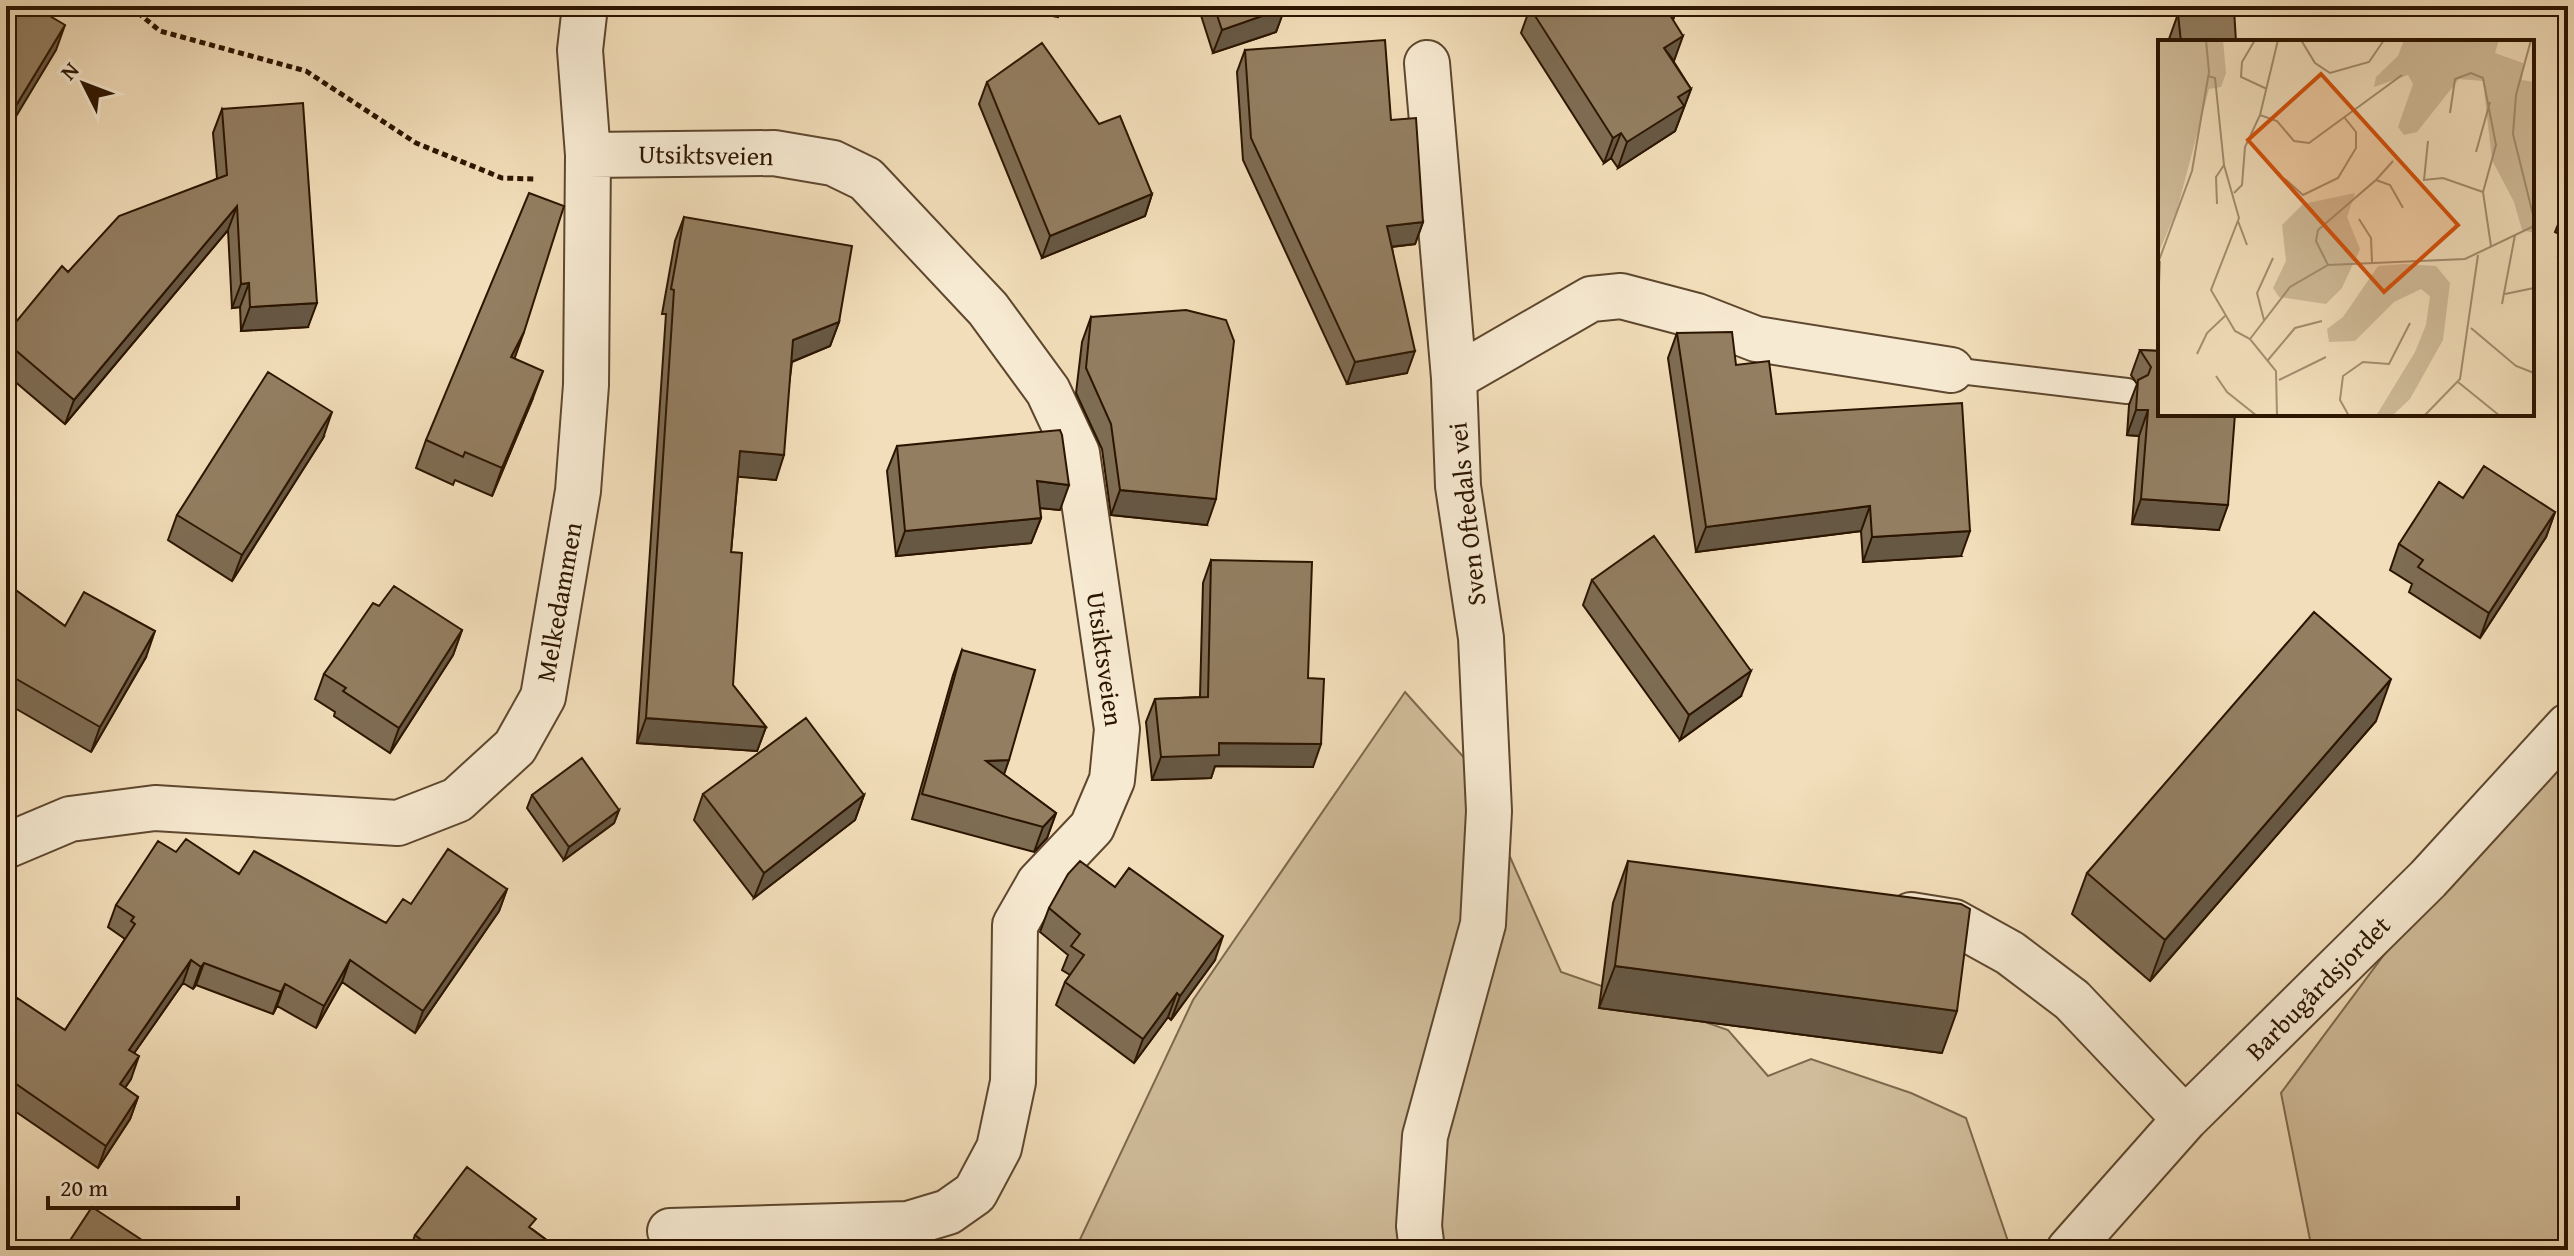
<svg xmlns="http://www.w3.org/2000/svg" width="2574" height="1256" viewBox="0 0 2574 1256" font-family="'Gentium Book Plus',serif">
	<rect width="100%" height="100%" fill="#f2deba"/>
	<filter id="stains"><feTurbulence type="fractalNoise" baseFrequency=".0025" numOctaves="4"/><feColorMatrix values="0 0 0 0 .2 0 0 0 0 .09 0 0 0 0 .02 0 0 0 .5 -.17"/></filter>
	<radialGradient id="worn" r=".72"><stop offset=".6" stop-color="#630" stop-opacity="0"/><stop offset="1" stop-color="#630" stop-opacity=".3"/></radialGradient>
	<path fill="#d0bc9a" stroke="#7e684d" stroke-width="2" d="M1405,692l63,70 93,210 167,58 40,46 43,-17 100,34 55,25 45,132h-936l118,-250z
		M2568,739v511h-256l-31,-157 193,-259z"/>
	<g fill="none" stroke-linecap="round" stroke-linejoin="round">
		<g stroke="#5e472e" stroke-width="28">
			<path id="lane" d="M1951,370l176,21"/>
		</g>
		<g stroke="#5e472e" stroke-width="48">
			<path id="street" d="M1427,63l27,315
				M588,155l186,-2 59,10 33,16 122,130 60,82 29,62 40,276 -5,51 -20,47 -53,56 -24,42 -2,157 -14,66 -24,45 -27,19 -40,12 -238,7
				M6,846l64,-27 85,-11 243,15 59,-23 58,-53 28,-50 35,-206 8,-106 2,-230 -8,-105 5,-44
				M1911,915l43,7 56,31 62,47 113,119
				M1422,1250l-3,-24 6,-90 58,-212 6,-113 -8,-173 -23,-152 -4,-108 137,-79 30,-3 76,20 59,23 195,31
				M2069,1250l116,-131 243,-240 140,-153"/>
		</g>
		<path stroke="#2c1500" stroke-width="5" stroke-dasharray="6 4" stroke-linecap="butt" d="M130,6l30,25 146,40 110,72 86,35 32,1"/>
		<use href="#lane" stroke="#f7ead2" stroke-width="24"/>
		<use href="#street" stroke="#f7ead2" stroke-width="44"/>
	</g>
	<path fill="#7e6c53" stroke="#2c1500" stroke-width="2" d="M1000,6h62l-4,11z
		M1198,6h87l-9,26 -63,21z
		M1532,6h146l-5,14 1,42 17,27 -16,42 -57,37 -7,-10 -7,5 -83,-130 9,-25z
		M2178,14l58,28h-66l-1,-3z
		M1245,50l146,70 32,102 -8,22 -23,3 15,126 -60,11 -104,-224 -6,-88z
		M987,82l112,42 53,70 -7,22 -103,42 -63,-154z
		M222,109l86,218 -67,4 -1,-24 -8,1 -4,-78 -163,194 -59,-50v-40l211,-156 -4,-45z
		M2568,200v61l-10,-5 7,-19 -10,-5z
		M684,217l155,105 -9,24 -38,16 -16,118 -38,-4 -7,76 2,133 33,42 -9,24 -120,-8 29,-429h-4l13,-73z
		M1091,317l116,208 -96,-10 -9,-66 -26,-56 6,-51z
		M1677,333l59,32 40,49 185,142 -98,6 -2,-31 -165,21 -28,-194z
		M2140,350l20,1 59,179 -87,-6 7,-88 -12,-1 2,-30 8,-21 -6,-9z
		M514,358l19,40 -41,98 -37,-16 -2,5 -37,-17 10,-28z
		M323,438l-91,143 -64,-41 9,-25z
		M897,446l163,64 -20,-2 1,10 -10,25 -135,13 -9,-85z
		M2463,498l92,14 -9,25 -66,101 -71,-46 3,-8 -22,-14 9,-26z
		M1211,560l97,118 5,89 -98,-1 -4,12 -59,2 -6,-58 9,-23 45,-2 3,-114z
		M1592,580l149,116 -61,44 -97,-135z
		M6,583l59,43 81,31 -55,95 -85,-49z
		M379,606l83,24 -9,25 -63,98 -56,-37 1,-4 -20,-13 9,-25z
		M962,650l42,125 52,38 -9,25 -13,14 -122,-33 41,-144z
		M2376,721l-226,260 -78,-67 15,-41z
		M703,794l161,1 -9,25 -101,78 -60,-78z
		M532,795l87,15 -5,13 -50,37 -37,-52z
		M176,852l210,71 25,-19 96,-15 -8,22 -84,122 -73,-51 -26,46 -39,-22 -4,8 -77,-29 -3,4 -10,-6 -49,70 -3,26 -6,9 13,9 -8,22 -32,49 -92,-63v-91l59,16 60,-91 -17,-12 8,-22z
		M1628,861l314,192 -343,-45 14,-105z
		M1049,908l166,52 -44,60 -3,-3 -34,46 -78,-58 9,-23 5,-7 -8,-5 6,-15 -28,-23z
		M532,1229l28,21h-150l5,-15z"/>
	<path fill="#675844" stroke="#2c1500" stroke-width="2" d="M1667,6h11l-6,16 -7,-15z
		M1285,8l-9,24 -63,21 9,-23z
		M65,25l-9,25 -50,83v-11z
		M1683,36l-9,25 -10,-13z
		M1691,89l-16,42 -57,37 9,-26 51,-45z
		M1621,133l-10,25 -7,5 9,-25z
		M1152,194l-7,22 -103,42 8,-22z
		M237,206l-9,24 -163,194 9,-24z
		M1423,222l-8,22 -36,4 8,-22z
		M249,283l-9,24 -8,1 9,-24z
		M317,303l-9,24 -67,4 9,-24z
		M839,322l-9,24 -46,19 9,-25z
		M524,332l-10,28 -3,-3z
		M1415,351l-8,22 -60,11 8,-22z
		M543,371l-10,27 -41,98 10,-28z
		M2136,410h12l-9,26 -12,-1z
		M332,412l-9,26 -91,143 10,-26z
		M740,451l44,4 -8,25 -45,-4z
		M1037,481l32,4 -9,25 -32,-3z
		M1120,490l96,9 -9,26 -96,-10z
		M2141,499l87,6 -9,25 -87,-6z
		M1870,506l-9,25 -165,21 10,-25z
		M2555,512l-9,25 -66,101 9,-25z
		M1041,518l-10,25 -135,13 9,-25z
		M1970,531l-9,25 -98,6 9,-25z
		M462,630l-9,25 -63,98 9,-25z
		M155,631l-9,26 -55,95 9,-25z
		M1751,671l-10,25 -61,44 9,-25z
		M2391,679l-15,42 -226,260 15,-41z
		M646,718l120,9 -9,24 -120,-8z
		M1219,743l102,1 -8,23 -98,-1 -4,12 -59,2 9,-23z
		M1009,760l-9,26 -14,-25z
		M864,795l-9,25 -101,78 10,-25z
		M619,810l-5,13 -50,37 5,-13z
		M1056,813l-9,25 -13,14 9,-25z
		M507,889l-8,22 -84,122 8,-22z
		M1223,936l-8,24 -44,60 9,-24z
		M191,960l-8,23 -62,89 8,-22z
		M350,960l-8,22 -26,46 8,-22z
		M204,963l-8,22 -3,4 8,-22z
		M1615,966l342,45 -15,42 -343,-45z
		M285,984l-8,22 -4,8 8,-22z
		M1177,993l-9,24 -34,46 9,-24z
		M139,1056l-8,23 -19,27 8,-22z
		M138,1097l-8,22 -32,49 8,-22z"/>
	<path fill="#937e61" stroke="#2c1500" stroke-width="2" d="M6,6h27l32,19 -59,97z
		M1214,6h71v2l-63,22z
		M1532,6h135l-2,1 18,29 -19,12 27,41 -13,8 6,9 -57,36 -6,-9 -8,5 -83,-130z
		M2234,9l2,33h-55l-3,-28z
		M1385,40l6,80 25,-2 7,104 -36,4 28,125 -60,11 -104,-224 -6,-88z
		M1042,43l57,81 21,-8 32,78 -102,42 -63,-154z
		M303,103l14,200 -67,4 -1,-24 -8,1 -4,-78 -163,194 -68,-58v-8l56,-68 6,6 51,-56 108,-41 -5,-66z
		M529,193l35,13 -40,126 -13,25 32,14 -41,97 -37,-16 -2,5 -37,-17z
		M684,217l168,29 -13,76 -46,18 -9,115 -44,-4 -9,101 11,1 -9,132 33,42 -120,-9 28,-428 -3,-1z
		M1186,310l40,10 8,21 -18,158 -96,-9 -9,-66 -25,-56 5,-51z
		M1732,332l4,33 33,-4 7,53 186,-11 8,128 -98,6 -2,-31 -164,21 -29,-194z
		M2140,350l20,1v63h75l-7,91 -87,-6 7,-89h-12l2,-30 10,-5 3,-8z
		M268,372l64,40 -90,143 -65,-40z
		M1060,430l2,5 7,50 -32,-4 4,37 -136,13 -8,-85z
		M2484,466l71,46 -66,101 -71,-46 5,-7 -24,-16 40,-62 24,16z
		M1654,536l97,135 -62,44 -97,-135z
		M1211,560l101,2 -4,116 16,1 -3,65 -102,-1v12l-58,2 -6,-58 53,-2z
		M6,583l59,43 19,-34 71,39 -55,96 -94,-54z
		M394,586l68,44 -63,98 -56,-37 3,-3 -22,-14 49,-71 6,3z
		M2314,612l77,67 -226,261 -78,-67z
		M962,650l73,20 -26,90 -23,1 70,52 -13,14 -121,-33z
		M806,718l58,77 -100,78 -61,-79z
		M582,758l37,52 -50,37 -37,-52z
		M186,839l53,35 15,-23 132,72 17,-24 8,5 37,-55 59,40 -84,122 -73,-51 -26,46 -39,-22 -4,8 -77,-29 -3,4 -10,-7 -62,90 10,6 -19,28 18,13 -32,49 -100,-69v-63l11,-16 48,32 70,-106 -4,-3 3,-4 -18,-12 42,-64 18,11z
		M1080,861l35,26 14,-19 94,68 -43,60 -3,-3 -34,46 -78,-57 19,-27 -13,-9 9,-12 -31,-26 19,-34z
		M1628,861l333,43 9,5 -13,102 -342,-45z
		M467,1167l69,52 -7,8 31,23h-126l-19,-15z
		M92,1207l65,43h-89l-3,-2z"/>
	<g text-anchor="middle" stroke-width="6" stroke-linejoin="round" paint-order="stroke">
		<g font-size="26" fill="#2c1500" stroke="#f7ead2">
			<text transform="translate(706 155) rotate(1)" y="9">Utsiktsveien</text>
			<text transform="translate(1467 514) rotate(-96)" y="9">Sven Oftedals vei</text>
			<text transform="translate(559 602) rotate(-80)" y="9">Melkedammen</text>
			<text transform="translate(1105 659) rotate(82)" y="9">Utsiktsveien</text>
			<text transform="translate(2318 988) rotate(-45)" y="9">Barbugårdsjordet</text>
		</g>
	</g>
	<g transform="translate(2158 40)">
		<rect width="376" height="376" fill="#f2deba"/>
		<path d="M0,0h65l3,33 -5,14 -12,2 -32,121 -19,44zM246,0h95l-4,13 28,10 -1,17 12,2v151l-12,-3 -8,-28 -22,-42 -9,-79 -24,-2 -42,53 -13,3 -6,-8 15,-43 -5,-9 -34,12 2,-10 22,-21zM197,153l-8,24 13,32 -18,39 -16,16 -47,-7 -6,-9 13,-27 -4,-36 21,-21zM246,224l32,2 14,17 -7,57 -33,59 -18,17h-16l39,-64 11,-27 4,-29 -9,-7 -27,13 -39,39 -26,1 -2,-13 16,-12 35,-51z" fill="#d0bc9a"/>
		<path fill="none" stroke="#a38e70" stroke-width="2" d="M97,0l-13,22 -1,15 26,12M143,0l14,23 15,10 39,-11 15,-22M373,0l-15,55 -3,39 21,85M50,36l7,2 9,87 15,53 -28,72 24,41 15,8 26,32 1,45M292,73l5,-34 16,-6 12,5 13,67 -13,47M102,75l18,-75M270,101l-4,39 19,-2 40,14 8,54M318,112l14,-50M127,139l18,16 35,-17 18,-30v-16l-12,-15M218,140l17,-19M76,153l8,-8 3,-38 15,-32 17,6 17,20 15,2 93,-68M59,164l-1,-27 8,-12M201,179l12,19 1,24M80,181l9,24M0,223l34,-92 17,-99 -3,-32M170,225l-12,-24 2,-11 58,-50 14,5 13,23M347,254l29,-6M344,264l13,-69M0,267l2,-46M106,280l-7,-27 16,-35M313,288l45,38 18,7M92,299l40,-52 38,-22 137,-6 69,-33M39,314l10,-21 18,-17M110,320l27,-32 27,-7M58,336l11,16 30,24M121,340l47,-23M300,342l42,34M191,376l-9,-16 3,-24 20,-14 26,2 21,-41M266,376l36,-37 18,-124"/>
		<path fill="#d5520b" fill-opacity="0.15" stroke="#d5520b" stroke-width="4" d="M163,34l137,151 -74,67 -136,-152z"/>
		<rect width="376" height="376" fill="none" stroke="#2c1500" stroke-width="4"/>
	</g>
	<rect width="2574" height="1256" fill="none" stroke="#f2deba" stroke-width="32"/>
	<rect x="8" y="8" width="2558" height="1240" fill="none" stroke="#2c1500" stroke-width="4"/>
	<rect x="16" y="16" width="2542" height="1224" fill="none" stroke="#2c1500" stroke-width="2"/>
	<g transform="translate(84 84) rotate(312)" stroke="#f7ead2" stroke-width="6" paint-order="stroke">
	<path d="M0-6L14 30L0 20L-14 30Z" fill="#2c1500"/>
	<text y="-12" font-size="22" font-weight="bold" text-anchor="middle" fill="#2c1500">N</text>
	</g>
	<path d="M48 1196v12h190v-12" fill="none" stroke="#2c1500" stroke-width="4"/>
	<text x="60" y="1196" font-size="24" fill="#2c1500" stroke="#f7ead2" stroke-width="6" paint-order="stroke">20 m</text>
	<rect width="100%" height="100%" filter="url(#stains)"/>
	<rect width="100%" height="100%" fill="url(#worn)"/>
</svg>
